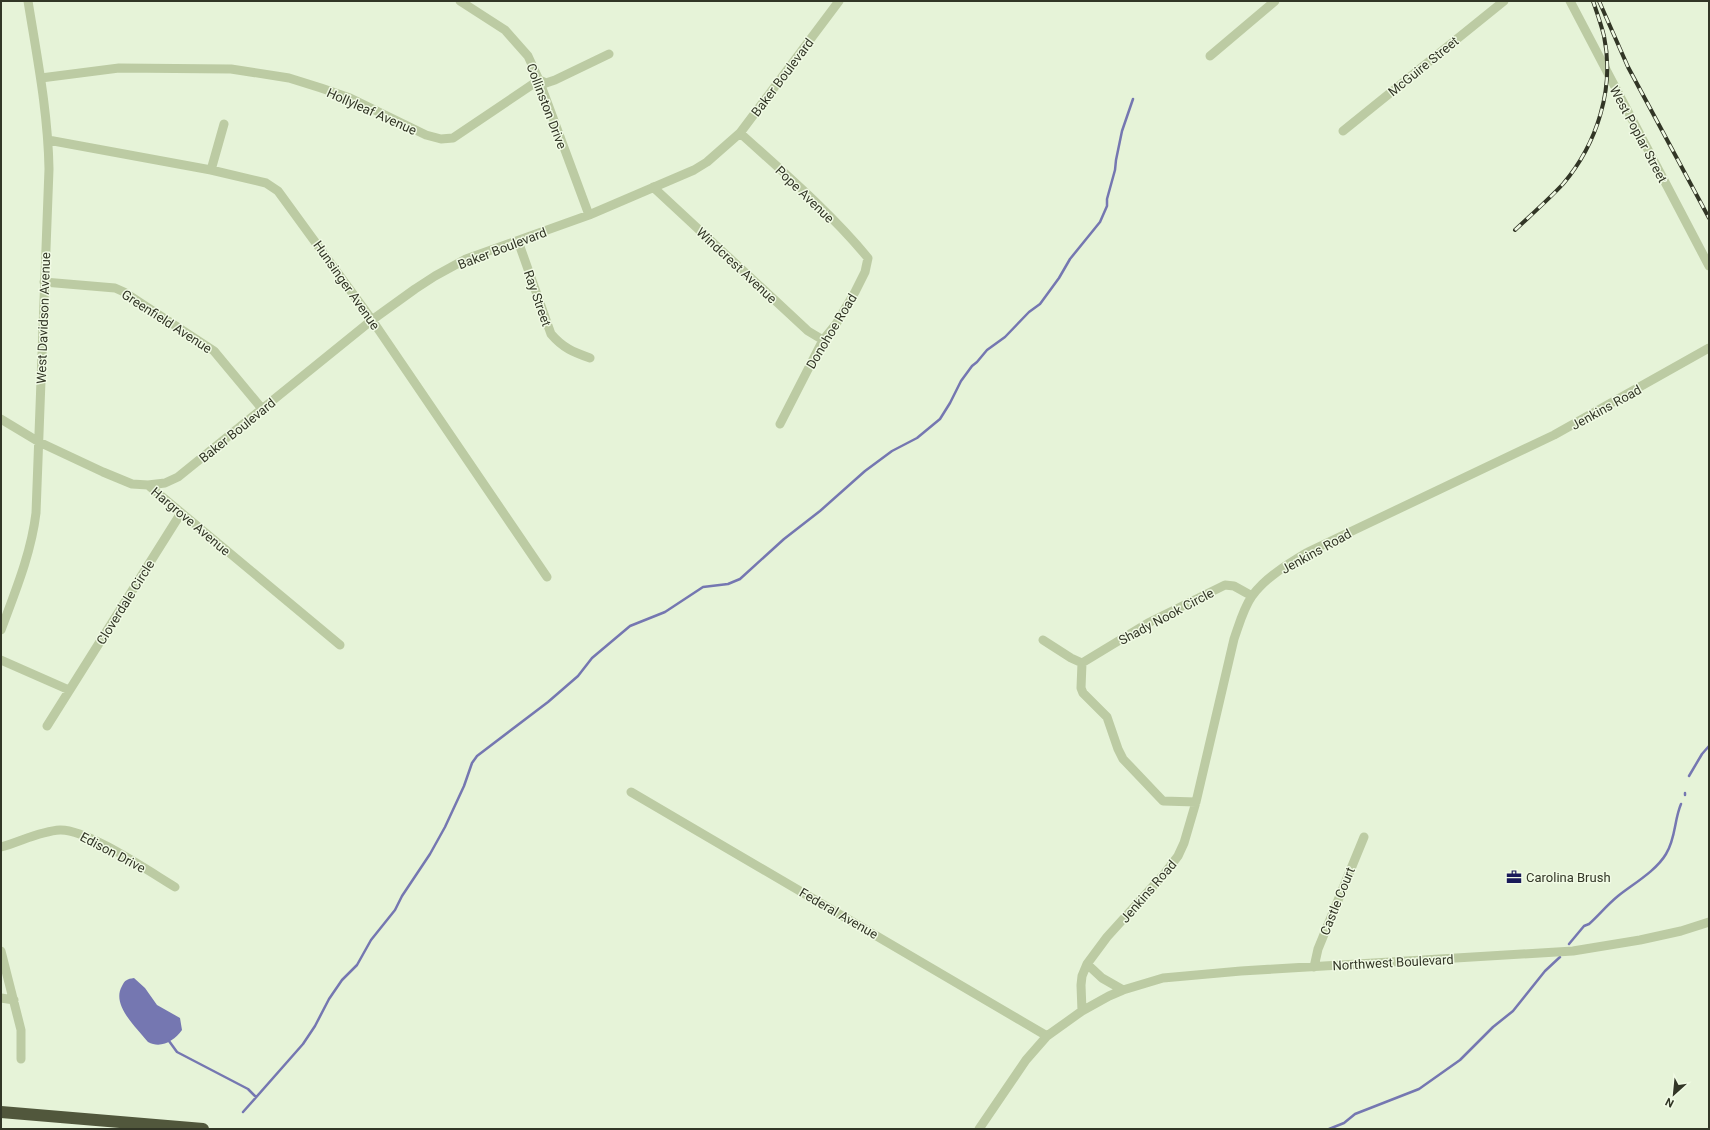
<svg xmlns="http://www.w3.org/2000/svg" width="1710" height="1130" viewBox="0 0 1710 1130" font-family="Roboto,sans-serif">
	<rect width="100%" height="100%" fill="#e6f3d8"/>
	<path fill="#7577b1" d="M134,978l11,10 12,17 23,13 2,12c-8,11 -21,19 -34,12 -12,-15 -37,-37 -26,-56 3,-6 5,-7 12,-8z"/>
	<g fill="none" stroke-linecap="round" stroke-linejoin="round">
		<path stroke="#7577b1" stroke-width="2.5" d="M1689,776l13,-22 7,-8
			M1685,795v-2
			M1569,944l15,-18 5,-2c10,-9 18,-19 29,-28 15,-12 38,-25 48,-42 10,-16 8,-34 15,-50
			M169,1041l8,11 71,37 8,8
			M243,1112l60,-68 12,-18 14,-27 13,-19 15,-15 14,-25 24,-30 7,-14 28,-42 15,-27 19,-41 8,-23 5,-7 71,-54 30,-26 14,-18 38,-32 35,-14 38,-25 25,-3 12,-5 44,-40 36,-28 45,-40 27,-20 25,-13 23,-19 10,-16 11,-22 11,-15 5,-4 10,-12 18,-13 24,-25 11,-8 19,-26 11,-19 30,-37 7,-16v-7l8,-29 1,-10 6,-29 11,-32
			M1329,1129l15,-6 11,-9 64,-25 41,-29 33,-33 20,-16 32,-40 15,-14"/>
		<path stroke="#bccba3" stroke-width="9" d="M460,1l45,29 23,26 11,24 50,135
			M1570,1l139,265
			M1210,56l65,-55
			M41,78l78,-10 112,1 58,9 32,10 29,10 76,37 15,4 12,-1 86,-58 7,3 9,-3 54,-26
			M1343,131l161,-130
			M740,133c43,39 91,80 128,125l-3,14 -10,20 -19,32 -13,16 -43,84
			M48,140l163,30 55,13 12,8 94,129 175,257
			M211,170l13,-46
			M653,187l155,144 15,9
			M518,241l33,93c12,14 22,18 39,24
			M44,282l71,6 9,4 90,59 49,59
			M1,419l38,23 64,30 29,12 16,1 192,160
			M148,485l17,-2 13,-6 194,-157 43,-31 20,-13 31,-17 123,-44 105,-45 13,-8 33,-29 99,-132
			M1,630c14,-38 30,-76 35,-117l13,-344c-1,-57 -12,-112 -21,-168
			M1043,640l28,18 11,5 66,-40 77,-38 9,1 18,10
			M1,660l68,30
			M1082,663l-1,25 2,5 24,24 11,32 5,10 40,42 33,1
			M47,726l134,-213
			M631,792l416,244
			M1,847c19,-5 39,-16 59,-17 27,-1 90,42 115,57
			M1,951l20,79v29
			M1087,964l15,14 21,12
			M1314,967l4,-18 46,-112
			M1,998l13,2
			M1082,1011l-1,-26 1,-9 5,-12 20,-27 58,-64 13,-17 6,-13 12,-41 38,-163c5,-14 9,-30 18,-43 14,-19 36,-32 56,-44l246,-117 155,-87
			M979,1129l47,-69 21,-24 35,-25 27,-15 14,-6 40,-12 78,-7 332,-20 67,-11 41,-9 28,-9"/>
		<path stroke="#51573c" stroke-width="12" d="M1,1112l202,17"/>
		<g stroke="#323626" stroke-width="4">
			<path id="rail" d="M1599,1l29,66 81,151
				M1515,230c16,-15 33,-30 48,-46 34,-40 52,-96 41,-148 -3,-12 -7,-23 -11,-35"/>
		</g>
		<use href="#rail" stroke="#f0fae4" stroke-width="2.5" stroke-dasharray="8" stroke-linecap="butt"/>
	</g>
	<defs>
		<g id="office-bare" transform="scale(1.2)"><path d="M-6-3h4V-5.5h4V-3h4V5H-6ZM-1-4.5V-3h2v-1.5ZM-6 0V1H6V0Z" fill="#191a59" stroke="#f0fae4" stroke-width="2.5" paint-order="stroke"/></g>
	</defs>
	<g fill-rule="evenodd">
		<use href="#office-bare" x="1514" y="877"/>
	</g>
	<g text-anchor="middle" stroke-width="3" stroke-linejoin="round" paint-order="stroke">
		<g font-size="13" fill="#323626" stroke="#f0fae4">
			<text transform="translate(1423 66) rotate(-39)" y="5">McGuire Street</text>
			<text transform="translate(782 77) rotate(-53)" y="5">Baker Boulevard</text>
			<text transform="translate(547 106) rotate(69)" y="5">Collinston Drive</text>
			<text transform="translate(372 111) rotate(24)" y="5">Hollyleaf Avenue</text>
			<text transform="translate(1639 134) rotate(62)" y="5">West Poplar Street</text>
			<text transform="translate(805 194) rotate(44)" y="5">Pope Avenue</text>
			<text transform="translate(502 248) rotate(-21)" y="5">Baker Boulevard</text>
			<text transform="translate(737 265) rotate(43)" y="5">Windcrest Avenue</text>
			<text transform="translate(347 285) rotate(55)" y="5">Hunsinger Avenue</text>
			<text transform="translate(538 298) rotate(71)" y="5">Ray Street</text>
			<text transform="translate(43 318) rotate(-88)" y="5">West Davidson Avenue</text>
			<text transform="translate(167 321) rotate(33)" y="5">Greenfield Avenue</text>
			<text transform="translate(831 331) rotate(-59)" y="5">Donohoe Road</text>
			<text transform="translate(1606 407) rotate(-29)" y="5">Jenkins Road</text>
			<text transform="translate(237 430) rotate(-39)" y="5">Baker Boulevard</text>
			<text transform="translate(191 521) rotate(40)" y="5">Hargrove Avenue</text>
			<text transform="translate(1316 551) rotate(-29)" y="5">Jenkins Road</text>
			<text transform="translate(125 602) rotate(-58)" y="5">Cloverdale Circle</text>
			<text transform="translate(1166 616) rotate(-28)" y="5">Shady Nook Circle</text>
			<text transform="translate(113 852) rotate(28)" y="5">Edison Drive</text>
			<text transform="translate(1148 891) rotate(-49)" y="5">Jenkins Road</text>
			<text transform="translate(1337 901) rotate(-68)" y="5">Castle Court</text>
			<text transform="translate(839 913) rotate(30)" y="5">Federal Avenue</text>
			<text transform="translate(1393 962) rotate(-3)" y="5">Northwest Boulevard</text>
		</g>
		<g font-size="13" fill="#323626" stroke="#f0fae4" text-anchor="start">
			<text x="1526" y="882">Carolina Brush</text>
		</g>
	</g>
	<rect width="1710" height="1130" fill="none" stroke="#323626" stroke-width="4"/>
	<g transform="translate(1674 1094) rotate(207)" stroke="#f0fae4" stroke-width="3" paint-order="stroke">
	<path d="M0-3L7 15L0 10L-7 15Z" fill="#323626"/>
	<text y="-6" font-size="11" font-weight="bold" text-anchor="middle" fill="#323626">N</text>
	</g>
</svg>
